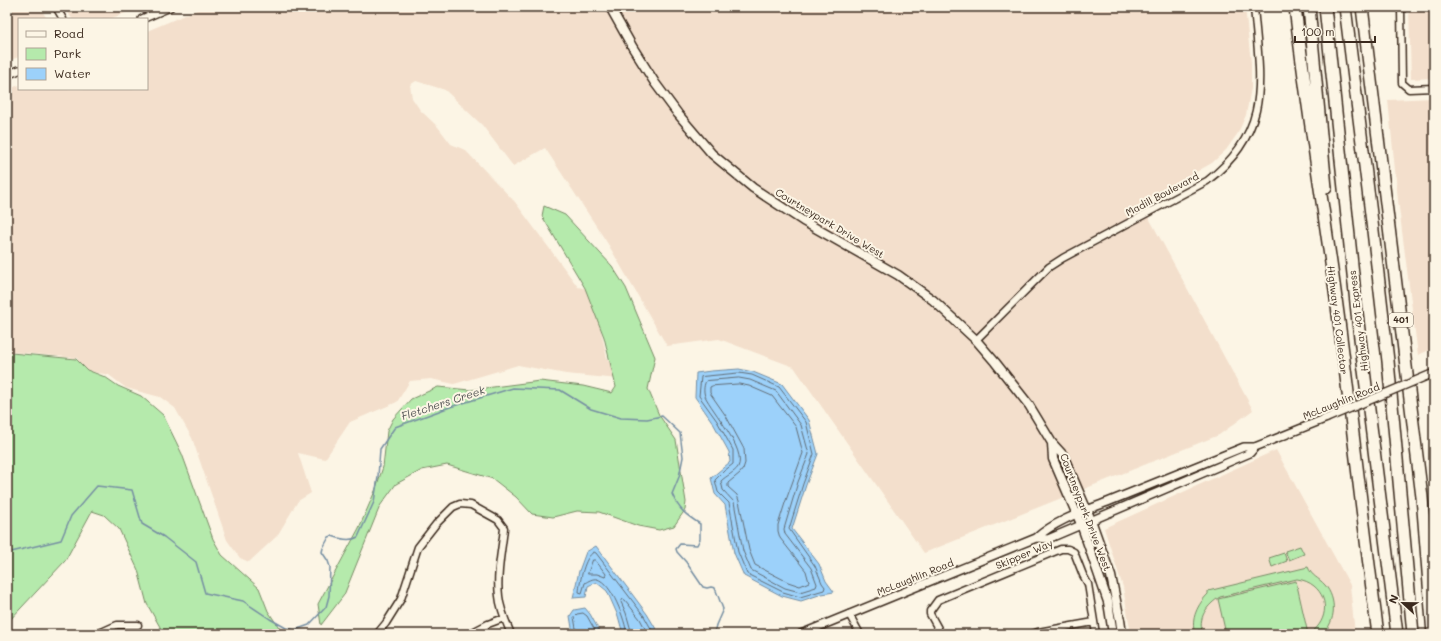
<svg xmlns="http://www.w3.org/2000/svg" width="1441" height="641" viewBox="0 0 1441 641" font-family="Mali,sans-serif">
	<rect width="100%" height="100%" fill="#fcf5e5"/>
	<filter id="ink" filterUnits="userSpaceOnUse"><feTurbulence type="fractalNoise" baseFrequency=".025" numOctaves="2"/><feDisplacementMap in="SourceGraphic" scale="8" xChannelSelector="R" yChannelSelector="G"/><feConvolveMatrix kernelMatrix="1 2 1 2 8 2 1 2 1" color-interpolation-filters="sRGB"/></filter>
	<g filter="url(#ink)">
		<path fill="#f3dfcc" d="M7,7h33l7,12h-28v38l-12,4z
			M65,7h75l-30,12h-38z
			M204,7h1041l6,56v25l-5,27 -8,18 -12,17 -14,13 -71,40 112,207 -34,25 -295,118 -130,-186 -75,-28 -52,7 -59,-102 -63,-96 -32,18 -31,-41 -37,-35 -29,-9 -6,4 2,13 8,12 18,17 13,17 14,6 50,52 63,85 14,3 15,68 12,21 -53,-5 -48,-9 -64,19 -23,-5 -21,2 -13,21 -47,20 -25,37 -27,-6 13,40 -13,8 -21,35 -28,26 -9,-4 -13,-18 -35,-102 -17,-30 -15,-11 -34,-9 -17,-13 -26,-5 -6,-12 -65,-6 -5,3v-265l12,-5v4h128v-58z
			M1409,7h25v71l-23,1z
			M1434,98v250l-16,7 -20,-155 -10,-100z
			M1276,450l74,135 5,49h-224l-8,-47 -19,-59z"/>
		<path fill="#b5eaac" stroke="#788a65" d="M544,206l21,9 47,51 14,22 29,69 -7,32 11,26 17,25 10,62 -1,8 -11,16 -15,4 -21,-4 -39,-14 -22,-1 -24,6 -21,-3 -16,-17 -23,-18 -46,-14 -25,5 -26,14 -16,22 -36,89 -23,30 -3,-21 41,-76 16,-37 8,-24 4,-36 6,-12 18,-20 27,-12 32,3 70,-9 43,5 29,7 4,-6 -12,-50 -19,-49 -43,-72z
			M11,353l65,6 11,11 18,7 13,9 23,10 22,19 19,39 31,85 9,16 37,33 9,23 12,18 1,5h-117l-17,-30 -9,-34 -19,-41 -15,-14 -12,-4 -27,50 -58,62v-267z
			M1300,546l4,8 -15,6 -4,-9z
			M1284,553l3,8 -15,6 -3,-9z
			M1308,567c4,10 10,10 17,18 12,14 11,36 -2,49h-14c17,-10 22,-34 5,-48 -5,-4 -10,-6 -17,-7l-77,18c-13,8 -23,21 -17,37h-8c-5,-15 3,-30 13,-40v-3z
			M1296,581l12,53h-82l-8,-35z"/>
		<path fill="#9cd1fa" stroke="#758ea2" d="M739,369l14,3 29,12 27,36 9,34 -12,31 -14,44 27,35 7,17 8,11 -12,2 -21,7 -19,-5 -38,-20 -10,-23 -9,-48 -10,-11 -4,-16 19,-16 -1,-10 -16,-29 -18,-26 1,-24 15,-2z
			M596,546l51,68 12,20h-36l-5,-18 -11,-25 -11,-9 -8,4 -2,11 -13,1 6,-27 7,-19z
			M585,608l5,6 11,20h-28l-3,-18 4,-6z"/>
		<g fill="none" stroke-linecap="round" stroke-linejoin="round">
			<path stroke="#626d76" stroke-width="1" d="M739,373l13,2 27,12 27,35 8,32 -11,30 -14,45 26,37 7,17 3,4 -1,3 -24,7 -17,-5 -36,-18 -9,-22 -9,-49 -11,-11 -3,-12 9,-9 9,-7v-14l-16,-29 -18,-25 2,-19z
				M739,378l11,2 26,11 25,34 8,29 -11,28 -14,47 1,5 26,34 6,16 -1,3 -16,5 -15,-4 -34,-18 -8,-19 -9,-49 -11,-12 -2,-9c5,-5 14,-9 17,-14 9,-17 -26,-56 -33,-71 -2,-5 -1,-12 1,-15z
				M739,384l10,2 23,10 24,31 7,26 -18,50 -7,22v6l2,7 26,33 3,11 -9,4 -12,-4 -33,-17 -6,-15 -10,-49 -2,-6 -9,-8v-4l12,-10 3,-4 2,-6 -1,-14 -18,-33 -16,-23v-6l2,-1z
				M593,560h2l11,14 -1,3 -8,-3h-9z
				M577,634l-3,-17 3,-3 6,-1 4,3 10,18
				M627,634c-2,-14 -15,-51 -30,-55 -4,-1 -9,2 -12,4l-3,10 -3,-1c1,-11 5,-35 15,-40l2,1 48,63 10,18
				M632,634l-6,-21 -5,-11 2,-3 2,1 15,19 8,15"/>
			<path stroke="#758ea2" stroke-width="1.5" d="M7,553l54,-13 10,-24 26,-30 35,4 10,34 22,13 32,25 9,31 38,8 27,18 16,9 9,2 14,-5 17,-18 3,-11 1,-29 -2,-6 -6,-9 1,-4 6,-11 3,-1c8,3 18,6 26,1l16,-35 4,-25 2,-28 15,-22 55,-20 63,-19 47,2 31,19 30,9 26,1 15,-3 18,17 3,24 -4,20 -7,17c7,16 14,21 28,30v15l-3,6 -17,-1 -4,5 1,3 9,10 17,25 4,1 4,-1 4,1 8,21 -7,16 -2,9"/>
			<g stroke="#3b2a1e" stroke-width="9">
				<path id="minor" d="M56,7l7,12
					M1401,7l1,76 7,6 25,-1
					M976,340l73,-73 14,-9 144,-77c66,-51 53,-101 47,-174
					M849,614l11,20
					M97,634l20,-9h21
					M377,634l9,-11 15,-24 17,-52 18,-23 17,-17 7,-3 11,1 27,15 6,8c-2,22 -8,46 -5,68 1,13 7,26 12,38
					M469,634l19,-10 16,-6
					M941,634l-11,-20v-3l8,-11 123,-51h7l6,3 9,23 5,9 8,50
					M1033,634l5,-2 56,-10"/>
			</g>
			<g stroke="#3b2a1e" stroke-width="10">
				<path id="tertiary" d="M142,19l28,-12
					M7,75l12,-5
					M1036,538l12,1 202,-86 5,-6
					M801,634l235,-96c20,-18 49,-27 74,-37 44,-18 89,-36 134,-54h11l72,-29"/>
			</g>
			<g stroke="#3b2a1e" stroke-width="11">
				<path id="secondary" d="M610,7l23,41 22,35 23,31 34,40 41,34 50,33 95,54 35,25 43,40 19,22 34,43 23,38 11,12 28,65 20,56 9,44 2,14
					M1052,443l1,16 28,65 27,78 5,32"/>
			</g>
			<g stroke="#3b2a1e" stroke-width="14">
				<path id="motorway" d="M1295,7c11,93 26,185 39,277 16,116 28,233 44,350
					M1309,7l17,181
					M1325,7l33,315 39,312
					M1345,7l27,215 16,139 25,273
					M1362,7l60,490 11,137"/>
			</g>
			<use href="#minor" stroke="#fcf5e5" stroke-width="6"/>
			<use href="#tertiary" stroke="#fcf5e5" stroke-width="7"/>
			<use href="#secondary" stroke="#fcf5e5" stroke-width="8"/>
			<use href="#motorway" stroke="#fcf5e5" stroke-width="11"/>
			<g stroke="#3b2a1e" stroke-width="10" stroke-linecap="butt">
				<path id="tertiary-bridge" d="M1327,418l107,-45"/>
			</g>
			<use href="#tertiary-bridge" stroke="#fcf5e5" stroke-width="7"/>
		</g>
	</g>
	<g text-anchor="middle" stroke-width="4" stroke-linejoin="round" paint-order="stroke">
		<rect fill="#fcf5e5" stroke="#75675a" stroke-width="1" x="1389" y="313" width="24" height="14" rx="3"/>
		<g font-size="9" font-weight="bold" fill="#3b2a1e">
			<text x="1401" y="323">401</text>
		</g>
		<g font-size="10" fill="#3b2a1e" stroke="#fcf5e5">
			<text transform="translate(1162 194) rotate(-28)" y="4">Madill Boulevard</text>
			<text transform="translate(830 223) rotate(31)" y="4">Courtneypark Drive West</text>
			<text transform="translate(1338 320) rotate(83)" y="4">Highway 401 Collector</text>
			<text transform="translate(1358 321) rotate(-97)" y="4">Highway 401 Express</text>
			<text transform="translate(1341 401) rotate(-22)" y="4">McLaughlin Road</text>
			<text transform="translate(1086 512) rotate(69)" y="4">Courtneypark Drive West</text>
			<text transform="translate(1024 554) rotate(-23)" y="4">Skipper Way</text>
			<text transform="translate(915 577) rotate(-22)" y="4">McLaughlin Road</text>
		</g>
		<g font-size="11" font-style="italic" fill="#535455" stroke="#fcf5e5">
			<text transform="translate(443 403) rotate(-18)" y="4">Fletchers Creek</text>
		</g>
	</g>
	<rect width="1441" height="641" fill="none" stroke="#fcf5e5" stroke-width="24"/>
	<rect x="12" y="12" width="1417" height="617" fill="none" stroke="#3b2a1e" stroke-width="1.5" filter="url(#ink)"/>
	<rect x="18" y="18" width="130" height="72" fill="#fcf5e5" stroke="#afa495"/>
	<rect x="26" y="31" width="20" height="6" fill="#fcf5e5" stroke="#afa495"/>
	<text x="54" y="38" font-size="12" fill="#3b2a1e">Road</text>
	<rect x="26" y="48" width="20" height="12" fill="#b5eaac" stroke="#afa495"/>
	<text x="54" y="58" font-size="12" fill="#3b2a1e">Park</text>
	<rect x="26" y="68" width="20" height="12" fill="#9cd1fa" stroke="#afa495"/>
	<text x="54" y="78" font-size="12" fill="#3b2a1e">Water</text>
	<g transform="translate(1403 603) rotate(292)" stroke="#fcf5e5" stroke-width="3" paint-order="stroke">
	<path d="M0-3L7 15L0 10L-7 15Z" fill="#3b2a1e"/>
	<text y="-6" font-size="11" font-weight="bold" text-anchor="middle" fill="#3b2a1e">N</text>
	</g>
	<path d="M1295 36v6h80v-6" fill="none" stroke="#3b2a1e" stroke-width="2"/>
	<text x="1301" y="36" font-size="12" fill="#3b2a1e" stroke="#fcf5e5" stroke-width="3" paint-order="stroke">100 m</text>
</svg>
